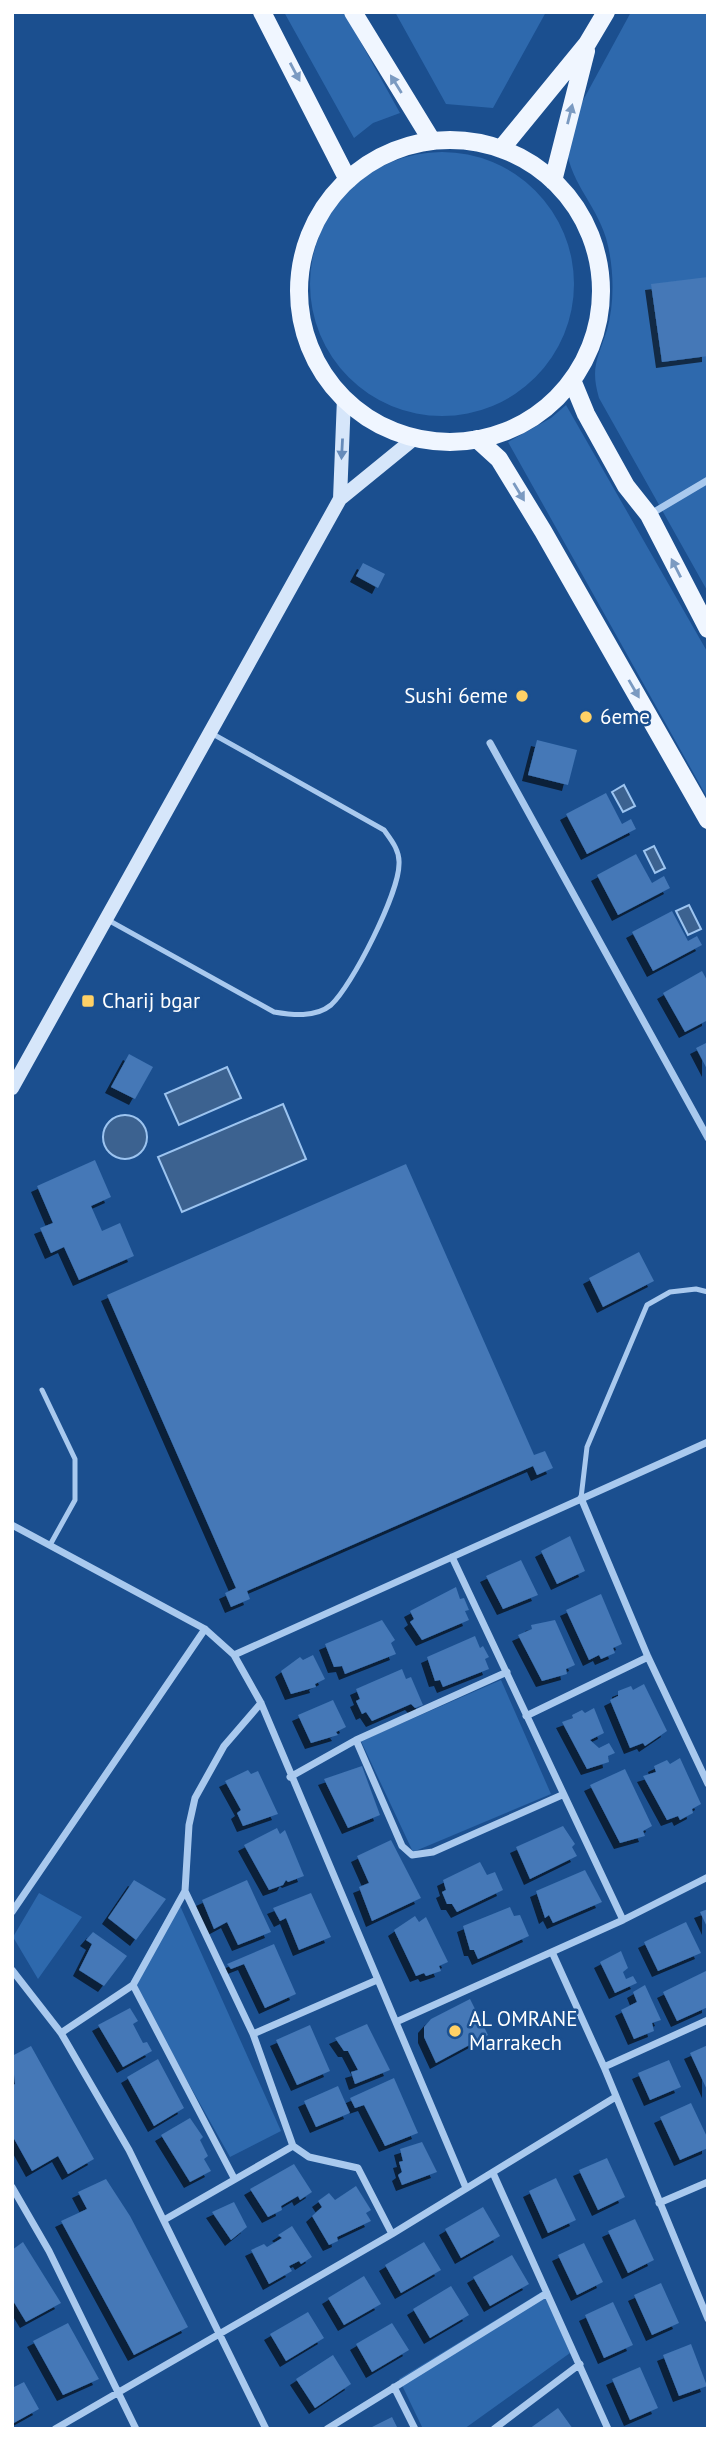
<svg xmlns="http://www.w3.org/2000/svg" width="720" height="2441" viewBox="0 0 720 2441" font-family="'PT Sans',sans-serif">
	<defs>
		<filter id="shadow"><feDropShadow dx="-6" dy="6" stdDeviation="0" flood-color="#0009"/></filter>
	</defs>
	<rect width="100%" height="100%" fill="#1b4f8f"/>
	<path fill="#2e69ad" d="M284,12h60l56,101 -27,10 -19,15z
		M395,12h151l-53,96 -47,-4z
		M631,12h77v580l-109,-194c-9,-31 -1,-40 8,-68 8,-28 7,-64 -1,-92 -11,-38 -48,-67 -38,-110z
		M310 284a132 132 0 1 1 264 0a132 132 0 1 1-264 0Z
		M566,405l142,248v146l-200,-357 43,-24z
		M501,1680l50,114 -138,58 -52,-111z
		M39,1893l43,24 -44,62 -25,-42z
		M177,1899l104,232 -51,26 -99,-176z
		M543,2291l27,62 -106,76h-41l-24,-50z"/>
	<path fill="#3c6290" stroke="#9cc4f0" stroke-width="2" d="M624,785l11,21 -12,6 -11,-20z
		M654,846l11,22 -10,5 -11,-22z
		M689,905l12,24 -13,6 -12,-24z
		M227,1067l14,31 -62,27 -14,-31z
		M283,1104l23,55 -124,53 -24,-55z
		M103 1137a22 22 0 1 1 44 0a22 22 0 1 1-44 0Z"/>
	<path fill="#4478b7" filter="url(#shadow)" d="M708,277v79l-46,6 -11,-78z
		M363,563l22,11 -7,14 -22,-12z
		M537,740l40,10 -9,35 -40,-10z
		M606,793l16,31 9,-5 5,10 -49,25 -21,-40z
		M636,854l16,29 12,-7 6,12 -52,27 -21,-40z
		M672,911l16,30 9,-5 5,9 -49,26 -21,-39z
		M702,971l6,11v38l-23,12 -22,-39z
		M708,1042v29l-12,-23z
		M129,1054l24,13 -18,32 -24,-12z
		M95,1160l16,37 -20,9 11,25 18,-8 14,33 -55,24 -15,-33 -13,6 -11,-25 13,-5 -16,-37z
		M406,1164l128,291 11,-4 8,17 -16,7 -4,-9 -286,125 3,8 -19,8 -6,-14 11,-5 -129,-293z
		M639,1252l15,29 -51,26 -14,-29z
		M570,1536l15,35 -28,13 -16,-33z
		M521,1560l17,35 -35,14 -17,-33z
		M456,1587l4,12 4,-1 5,12 -4,1 4,9 -47,20 -12,-18 4,-3 -4,-8z
		M601,1594l21,50 -9,4 2,5 -14,6 -2,-4 -10,5 -23,-50z
		M382,1620l13,20 -4,3 5,11 -51,20 -3,-8 -8,1 -9,-23z
		M555,1620l20,45 -9,4 1,5 -25,7 -24,-46 14,-6 -1,-4z
		M475,1636l5,12 3,-2 6,11 -4,2 4,10 -46,18 -3,-7 -5,1 -8,-24z
		M313,1655l12,24 -10,5 1,3 -25,7 -10,-23 19,-14 3,3z
		M402,1669l4,10 5,-2 12,28 -8,3 -4,-4 -39,17 -6,-9 -4,2 -6,-13 4,-2 -4,-10z
		M644,1684l23,47 -22,15 -2,-3 -13,5 -20,-48 8,-4v-5l13,-5 2,4z
		M333,1700l13,27 -10,5 2,3 -27,8 -13,-28z
		M594,1708l10,25 -14,7 9,8 10,-5 6,10 -7,3 1,6 -22,7 -25,-47 11,-4 -1,-3 10,-5 3,3z
		M680,1758l21,46 -9,5 1,4 -13,7 -2,-4 -11,4 -24,-44 13,-4 -2,-6 13,-6 3,4z
		M362,1766l18,49 -32,13 -24,-49z
		M625,1769l27,57 -9,5 2,5 -25,7 -30,-58z
		M248,1770l3,4 7,-3 20,43 -35,12 -6,-13 4,-3 -16,-29z
		M563,1826l12,18 -3,3 5,9 -47,23 -14,-32z
		M277,1828l3,6 5,-4 19,46 -16,6 -2,-2 -3,5 -14,5 -25,-45z
		M391,1840l30,58 -49,23 -13,-34 10,-4 -12,-27z
		M480,1862l7,13 8,-3 8,18 -46,22 -5,-8h-5l-5,-12 4,-2 -3,-10z
		M585,1870l17,32 -49,21 -4,-8 -4,3 -9,-27z
		M134,1880l32,19 -30,41 -28,-22z
		M247,1880l24,52 -33,13 -11,-23 -13,7 -12,-29z
		M311,1893l20,44 -32,13 -13,-32 -6,3 -7,-13z
		M510,1907l4,9 6,-1 9,21 -51,23 -4,-9h-4l-7,-24z
		M708,1909v20l-8,-17z
		M415,1916l4,6 7,-5 22,45 -9,4 2,5 -15,5 -2,-3 -8,3 -22,-46z
		M686,1922l15,31 -43,18 -14,-29z
		M93,1932l34,24 -23,30 -25,-16 13,-26 -6,-4z
		M274,1944l22,50 -31,14 -21,-44 -13,5 -4,-5z
		M621,1951l7,17 -5,4 3,7 7,-3 4,7 -22,10 -15,-31z
		M706,1971l2,36 -31,14 -14,-29z
		M645,1985l16,35 -9,3 2,8 -20,8 -13,-29 16,-8 -4,-10z
		M470,1999l18,36 -52,28 -12,-26v-10l7,-8z
		M130,2008l8,13 -5,3 10,19 4,-1 5,9 -29,16 -25,-42z
		M367,2024l23,46 -35,14 -4,-12 7,-2 -10,-19h-4l-9,-13z
		M310,2025l20,46 -33,14 -21,-45z
		M708,2045v47l-18,-39z
		M31,2046l63,113 -26,15 -10,-18 -26,15 -20,-36v-49l3,-2 -3,-28z
		M158,2059l26,49 -30,18 -27,-49z
		M669,2060l12,27 -31,13 -12,-27z
		M394,2078l24,55 -33,13 -21,-41 -9,3 -5,-10z
		M338,2086l12,27 -34,14 -12,-26z
		M691,2103l17,36v9l-28,12 -20,-43z
		M190,2118l13,19 -3,3 8,16 -4,3 7,12 -21,11 -29,-47z
		M422,2142l15,30 -35,13 -4,-10 4,-3 -3,-10 4,-1 -3,-12z
		M607,2158l18,39 -27,13 -19,-40z
		M294,2164l18,28 -12,8 -2,-4 -17,10 1,4 -14,7 -18,-28z
		M556,2178l20,42 -28,13 -19,-42z
		M106,2179l24,37 58,111 -54,28 -73,-134 26,-12 -9,-17z
		M356,2186l15,24 -5,3 5,8 -34,16 1,4 -9,4 -17,-29 10,-9 -4,-6 11,-8 6,7z
		M234,2202l13,25 -16,13 -19,-28z
		M483,2207l17,29 -39,22 -16,-29z
		M635,2219l19,41 -26,13 -20,-42z
		M292,2226l20,31 -11,7 -2,-3 -10,5 3,5 -23,13 -18,-34 13,-6 3,3 15,-9 -4,-3z
		M23,2242l38,61 -35,19 -14,-23v-49z
		M424,2242l17,28 -40,23 -16,-28z
		M584,2243l19,39 -26,13 -19,-40z
		M512,2255l17,29 -39,22 -17,-29z
		M364,2276l17,28 -37,21 -16,-27z
		M661,2283l18,40 -27,12 -18,-40z
		M451,2286l18,29 -39,23 -17,-29z
		M613,2302l20,43 -29,13 -19,-43z
		M308,2312l16,26 -38,23 -16,-27z
		M68,2323l31,56 -36,16 -30,-54z
		M392,2323l17,27 -37,22 -16,-28z
		M691,2344l16,42 -28,10 -16,-41z
		M333,2355l18,29 -36,24 -19,-29z
		M640,2367l18,41 -28,12 -18,-41z
		M24,2382l15,27 -27,15v-36z
		M558,2408l15,21h-44z
		M392,2417l6,12h-30z"/>
	<g fill="none" stroke-linecap="round" stroke-linejoin="round">
		<path stroke="#a9c9ee" stroke-width="5" d="M108,920l166,92c18,3 41,6 57,-7 21,-19 68,-112 68,-141 1,-13 -7,-23 -15,-34l-173,-97
			M42,1390l33,69v41l-25,45
			M581,1498l6,-51 60,-142 23,-13 26,-3 12,3"/>
		<path stroke="#a9c9ee" stroke-width="7" d="M649,515l59,-35
			M490,743l218,395
			M581,1498l67,159 60,127
			M12,1525l193,104 29,26 27,48 205,485
			M452,1557l171,363
			M234,1655l474,-213
			M526,1716l122,-59
			M356,1740l46,106 10,9 21,-3 129,-57
			M290,1777l66,-37 151,-68
			M185,1891l68,143 40,112 16,11 49,11 34,66
			M12,1912l193,-283
			M552,1952l52,115 104,252
			M12,1970l49,63 68,117 137,279
			M133,1985l101,193
			M396,2022l227,-102 85,-43
			M61,2033l72,-48 52,-94 4,-66 6,-27 29,-52 37,-43
			M253,2034l124,-54
			M604,2067l104,-47
			M493,2173l115,256
			M12,2187l37,64 87,178
			M659,2203l49,-21
			M164,2220l129,-74
			M394,2387l21,42
			M55,2429l337,-195 222,-136
			M327,2429l220,-136
			M494,2429l86,-65"/>
		<path stroke="#d6e6fa" stroke-width="14" d="M340,499l4,-101
			M12,1088l328,-589 76,-62"/>
		<path stroke="#f0f6ff" stroke-width="18" d="M262,12l86,168
			M353,12l79,129
			M299 291a151 151 0 1 1 302 0a151 151 0 1 1-302 0Z
			M501,149l86,-105 19,-32
			M553,181l33,-130
			M572,380l14,34 40,72 23,29 59,114
			M477,439l22,20 44,72 165,289"/>
	</g>
	<defs><path id="oneway-solid" d="M-6-.8H1V-3.2L6.5 0L1 3.2V.8H-6Z" transform="scale(1.75)"/></defs>
	<g fill="#7b9ac1">
		<use href="#oneway-solid" transform="translate(295 72) rotate(62)"/>
		<use href="#oneway-solid" transform="translate(396 84) rotate(-122)"/>
		<use href="#oneway-solid" transform="translate(570 114) rotate(-76)"/>
		<use href="#oneway-solid" transform="translate(519 492) rotate(59)"/>
		<use href="#oneway-solid" transform="translate(676 568) rotate(-117)"/>
		<use href="#oneway-solid" transform="translate(634 689) rotate(60)"/>
	</g>
	<use fill="#668bba" href="#oneway-solid" transform="translate(342 449) rotate(93)"/>
	<g fill="#ffd166" stroke="#1b4f8f" stroke-width="2.5">
		<circle cx="522" cy="696" r="7"/>
		<circle cx="586" cy="717" r="7"/>
		<rect x="81" y="994" width="14" height="14" rx="3.5"/>
		<circle cx="455" cy="2031" r="7"/>
	</g>
	<g text-anchor="middle" stroke-width="5" stroke-linejoin="round" paint-order="stroke">
		<g font-size="21" fill="#fff" stroke="#1b4f8f" text-anchor="start">
			<text x="508" y="703" text-anchor="end">Sushi 6eme</text>
			<text x="600" y="724">6eme</text>
			<text x="102" y="1008">Charij bgar</text>
			<text x="469" y="2026">AL OMRANE<tspan x="469" dy="24">Marrakech</tspan></text>
		</g>
	</g>
	<rect width="720" height="2441" fill="none" stroke="#ffffff" stroke-width="28"/>
</svg>
